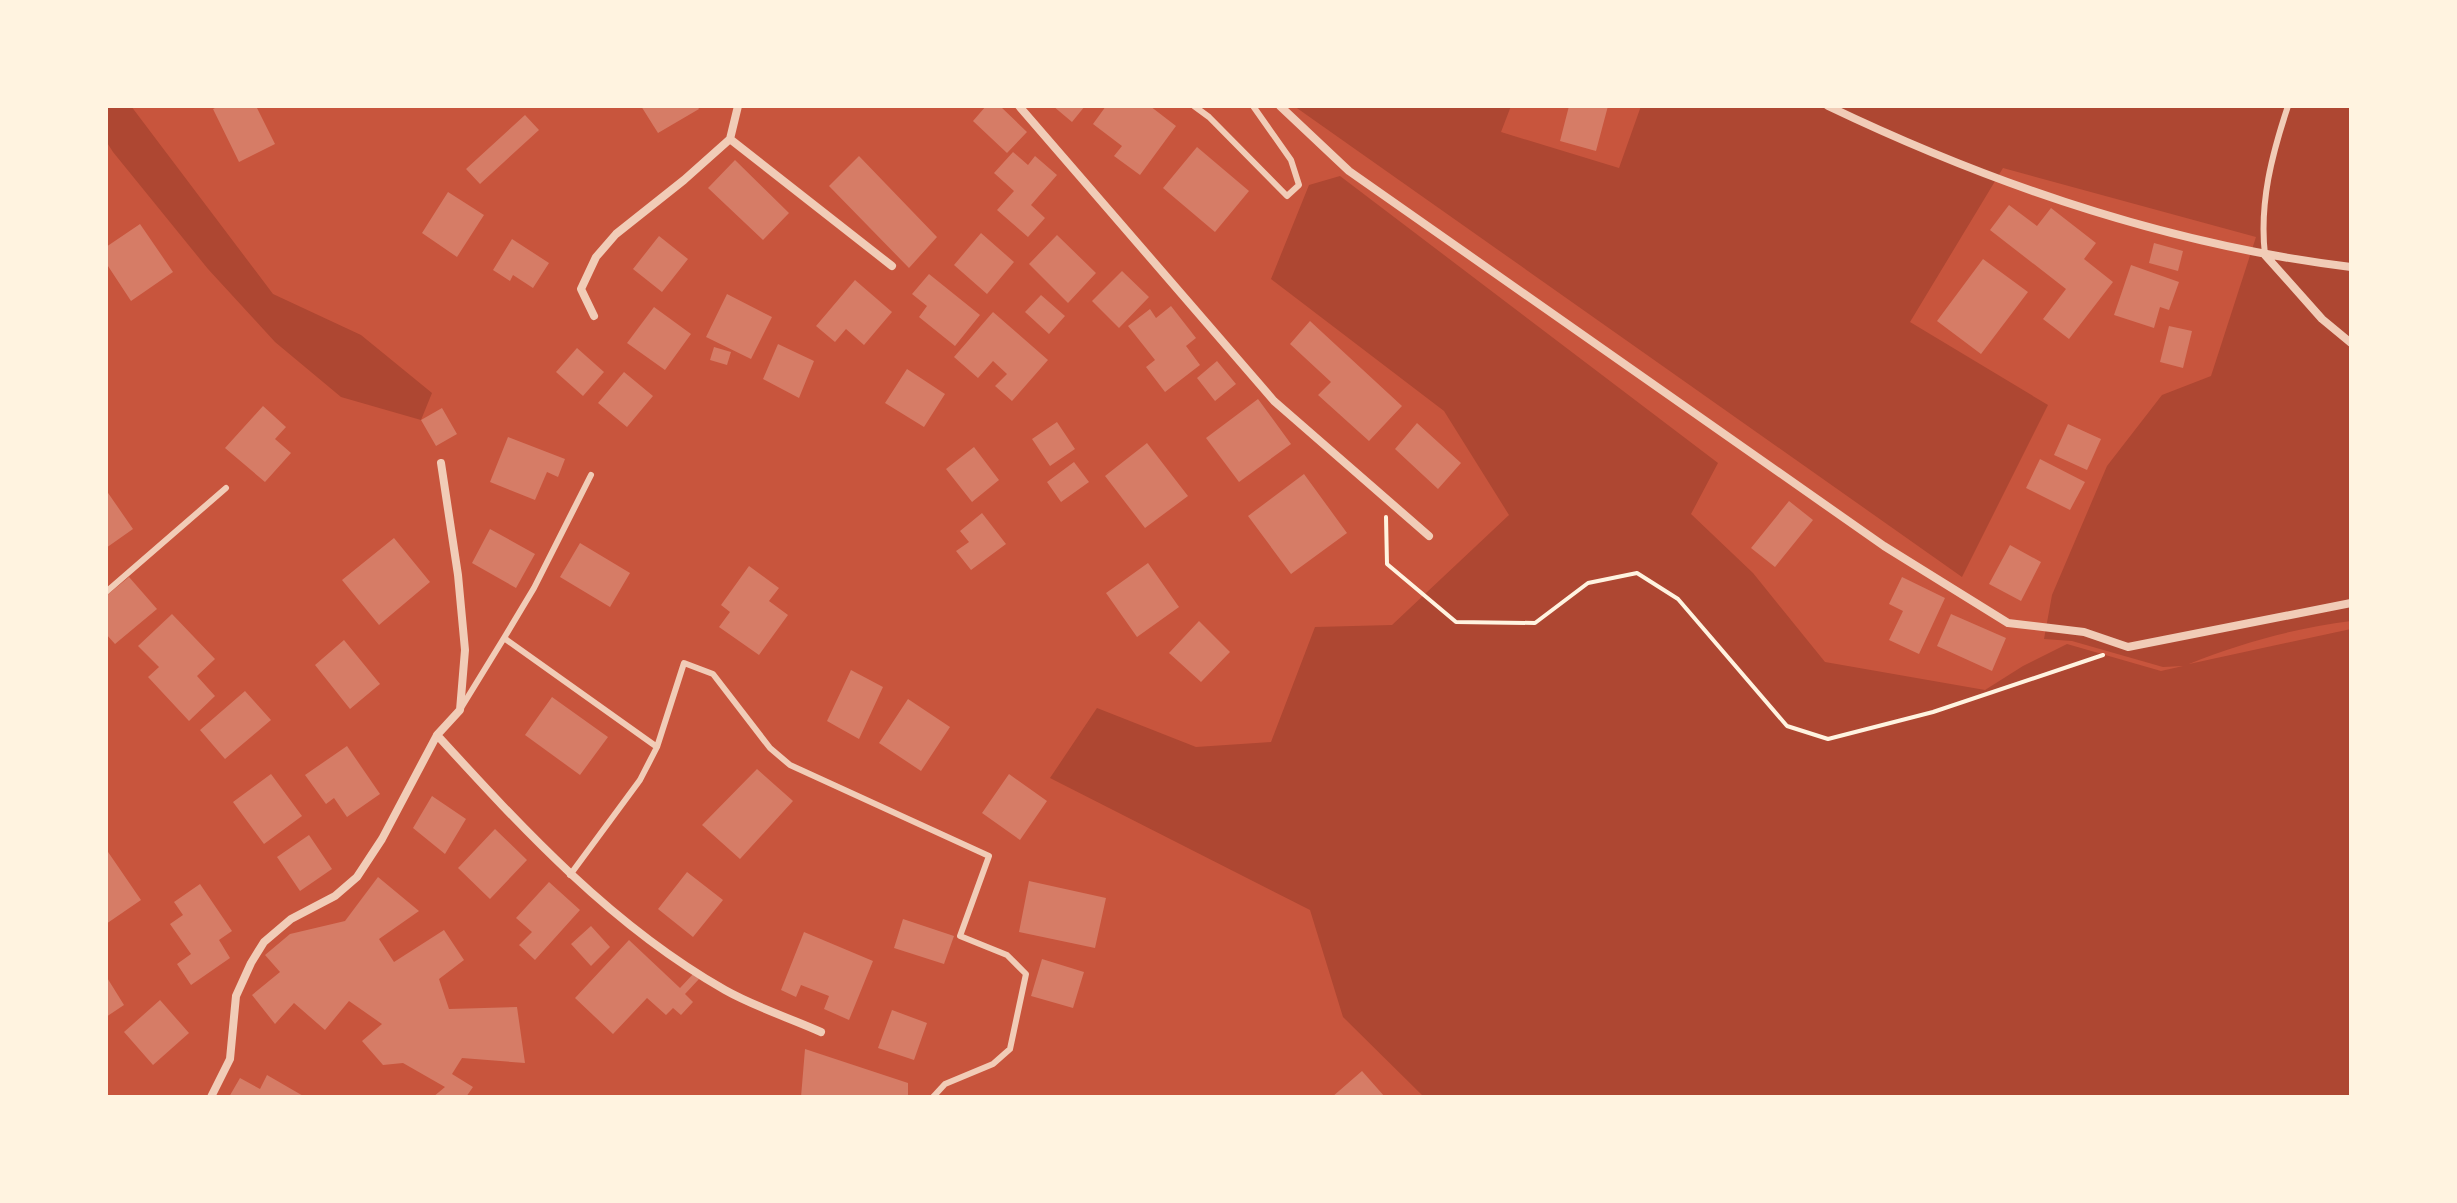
<svg xmlns="http://www.w3.org/2000/svg" width="2457" height="1203" viewBox="0 0 2457 1203" font-family="Poppins,sans-serif">
	<rect width="100%" height="100%" fill="#c8553d"/>
	<path fill="#ae4732" d="M106,106h25l142,188 88,41 71,58 -11,27 -80,-23 -66,-55 -67,-73 -95,-117 -7,-11z
		M1294,106h217l-10,26 118,36 22,-62h710v515c-55,7 -111,22 -162,43l162,-35v468h-927l-81,-80 -33,-107 -260,-132 47,-70 99,39 75,-5 44,-115 77,-2 117,-110 -65,-104 -173,-132 38,-94 31,-9 378,287 -27,51 62,59 72,89 160,28 38,-24 44,-22 94,27 22,-5 -20,1 -91,-26 -28,-2 8,-44 55,-129 55,-71 49,-19 45,-139 -253,-69 -93,154 138,83 -86,172z"/>
	<path fill="#d67c66" d="M219,106h37l19,38 -36,18 -26,-53z
		M641,106h56l2,3 -41,24z
		M986,106h14l27,26 -20,21 -34,-32z
		M1053,106h32l-13,16z
		M1106,106h44l26,20 -36,49 -26,-19 8,-10 -29,-22z
		M1569,106h39l-12,45 -36,-10z
		M525,115l14,15 -59,54 -14,-15z
		M1197,147l52,44 -34,41 -52,-44z
		M1013,152l15,13 7,-9 22,19 -26,30 14,13 -17,19 -31,-27 17,-19 -20,-18z
		M859,156l78,81 -28,31 -80,-82z
		M735,160l54,53 -26,27 -55,-52z
		M448,192l36,23 -27,42 -35,-24z
		M2009,205l28,21 14,-18 45,35 -12,16 29,23 -44,57 -26,-20 23,-30 -76,-59z
		M140,224l33,48 -42,29 -25,-38v-16z
		M981,233l33,29 -27,32 -33,-29z
		M1057,235l39,38 -28,30 -39,-39z
		M659,236l29,23 -26,33 -29,-23z
		M512,239l37,24 -16,25 -20,-13 -3,6 -17,-11z
		M2154,243l29,8 -5,20 -29,-8z
		M1983,259l45,33 -47,62 -44,-33z
		M2131,265l48,17 -10,28 -9,-3 -6,21 -40,-13z
		M1122,271l27,26 -30,31 -27,-27z
		M929,274l51,41 -25,31 -36,-29 8,-11 -15,-12z
		M855,280l37,32 -28,33 -18,-16 -11,13 -19,-16z
		M727,294l45,23 -21,42 -45,-22z
		M1041,295l24,21 -16,18 -24,-22z
		M1171,306l25,32 -10,8 14,19 -35,27 -19,-25 9,-7 -27,-34 22,-17 6,9z
		M654,307l37,27 -26,36 -38,-27z
		M993,312l55,48 -36,41 -17,-15 12,-12 -14,-13 -15,17 -24,-21z
		M1310,321l92,85 -33,35 -51,-46 13,-13 -41,-38z
		M2169,326l23,5 -9,37 -23,-6z
		M778,344l36,17 -15,37 -36,-19z
		M714,347l17,5 -4,13 -17,-5z
		M577,348l27,24 -21,24 -27,-24z
		M1217,361l19,23 -21,17 -18,-23z
		M907,369l38,25 -21,33 -39,-24z
		M624,372l29,24 -26,31 -29,-24z
		M1258,399l33,45 -52,38 -33,-44z
		M263,406l23,21 -11,12 16,14 -26,29 -40,-34z
		M442,408l15,26 -21,12 -15,-26z
		M1057,422l18,27 -25,17 -18,-27z
		M1417,423l44,40 -23,26 -43,-40z
		M2068,424l33,15 -14,31 -33,-15z
		M508,437l57,22 -7,18 -11,-5 -12,28 -45,-18z
		M1147,443l41,53 -43,32 -40,-52z
		M974,447l25,33 -27,22 -26,-33z
		M2040,459l45,23 -15,28 -44,-22z
		M1074,462l15,20 -28,20 -14,-20z
		M1304,474l43,59 -56,41 -43,-58z
		M106,490l27,39 -27,19z
		M1789,501l24,19 -38,47 -24,-19z
		M982,513l24,31 -35,26 -15,-19 13,-9 -9,-11z
		M490,529l45,25 -19,34 -44,-25z
		M394,538l36,44 -51,43 -37,-45z
		M580,543l50,30 -20,34 -50,-30z
		M2010,545l31,17 -20,39 -32,-17z
		M1148,563l31,44 -42,30 -31,-44z
		M749,566l30,22 -10,13 19,14 -29,40 -40,-28 11,-15 -9,-7z
		M129,577l28,32 -42,35 -9,-10v-38z
		M1902,577l43,21 -26,56 -30,-14 14,-29 -14,-7z
		M172,614l43,45 -18,17 18,20 -26,25 -41,-44 11,-10 -21,-21z
		M1951,614l55,24 -14,33 -55,-25z
		M1199,621l31,31 -29,30 -32,-29z
		M344,640l36,44 -30,25 -35,-44z
		M851,670l32,17 -24,52 -32,-18z
		M245,691l26,29 -46,39 -25,-29z
		M552,697l56,40 -28,38 -55,-40z
		M908,699l42,28 -29,44 -42,-28z
		M347,746l33,48 -33,23 -13,-19 -8,6 -21,-29z
		M757,769l36,32 -53,58 -38,-34z
		M271,774l31,42 -38,28 -31,-42z
		M1009,774l38,27 -27,39 -38,-27z
		M432,796l34,23 -21,35 -32,-26z
		M495,829l32,31 -37,39 -32,-31z
		M309,835l23,34 -32,22 -23,-34z
		M106,849l35,51 -35,24z
		M687,872l36,28 -30,37 -35,-28z
		M378,877l41,34 -40,28 15,23 50,-32 20,30 -25,19 10,30 68,-2 8,56 -63,-5 -10,16 21,13 -7,10h-33l12,-10 -42,-24 -20,2 -21,-24 20,-17 -33,-23 -24,29 -31,-27 -19,21 -23,-29 28,-23 -15,-17 25,-21 55,-13z
		M1029,881l77,17 -11,50 -76,-16z
		M549,882l31,28 -45,50 -16,-15 13,-13 -16,-14z
		M200,884l32,47 -13,9 11,18 -39,27 -14,-21 14,-10 -21,-30 13,-9 -9,-13z
		M903,919l51,17 -10,28 -50,-16z
		M591,926l19,21 -19,19 -20,-22z
		M804,932l69,29 -24,59 -25,-11 5,-13 -28,-11 -5,12 -15,-7z
		M629,940l51,48 14,-15 5,6 -14,15 8,8 -12,13 -8,-7 -7,7 -19,-17 -34,36 -38,-36z
		M1042,959l42,13 -11,36 -42,-12z
		M106,976l18,29 -18,12z
		M160,1000l29,33 -36,32 -29,-33z
		M892,1010l35,13 -13,37 -36,-12z
		M805,1049l103,34v14h-107z
		M1362,1071l23,26h-53z
		M267,1075l38,22h-76l11,-19 20,11z"/>
	<g fill="none" stroke-linecap="round" stroke-linejoin="round">
		<path stroke="#fff3e0" stroke-width="4" d="M1386,517l1,47 69,58 79,1 53,-40 49,-10 41,26 109,127 41,13 105,-27 170,-57"/>
		<path stroke="#f1ccb7" stroke-width="6" d="M1194,106l15,11 78,79 12,-11 -8,-25 -38,-54
			M2265,255c-6,-52 7,-101 23,-149
			M106,592l120,-104
			M504,638l30,-50 57,-113
			M461,708l43,-70 153,109
			M570,875l70,-95 17,-33 27,-84 29,11 57,74 20,17 199,91 -29,80 47,19 19,19 -16,75 -17,15 -48,20 -12,13"/>
		<path stroke="#f1ccb7" stroke-width="8" d="M1019,106l255,295 155,135
			M1280,106l69,65 535,375 124,77 76,9 44,15 223,-44
			M1828,106c165,79 341,139 523,161
			M730,139l162,127
			M2265,255l57,64 29,24
			M594,316l-13,-27 15,-32 20,-23 68,-54 46,-41 8,-33
			M437,735c87,95 175,191 288,255 30,17 65,28 96,42
			M211,1097l19,-38 6,-63 15,-33 13,-21 27,-23 44,-23 22,-19 25,-38 55,-104 23,-25 5,-60 -7,-75 -17,-112"/>
	</g>
	<rect width="2457" height="1203" fill="none" stroke="#fff3e0" stroke-width="216"/>
</svg>
